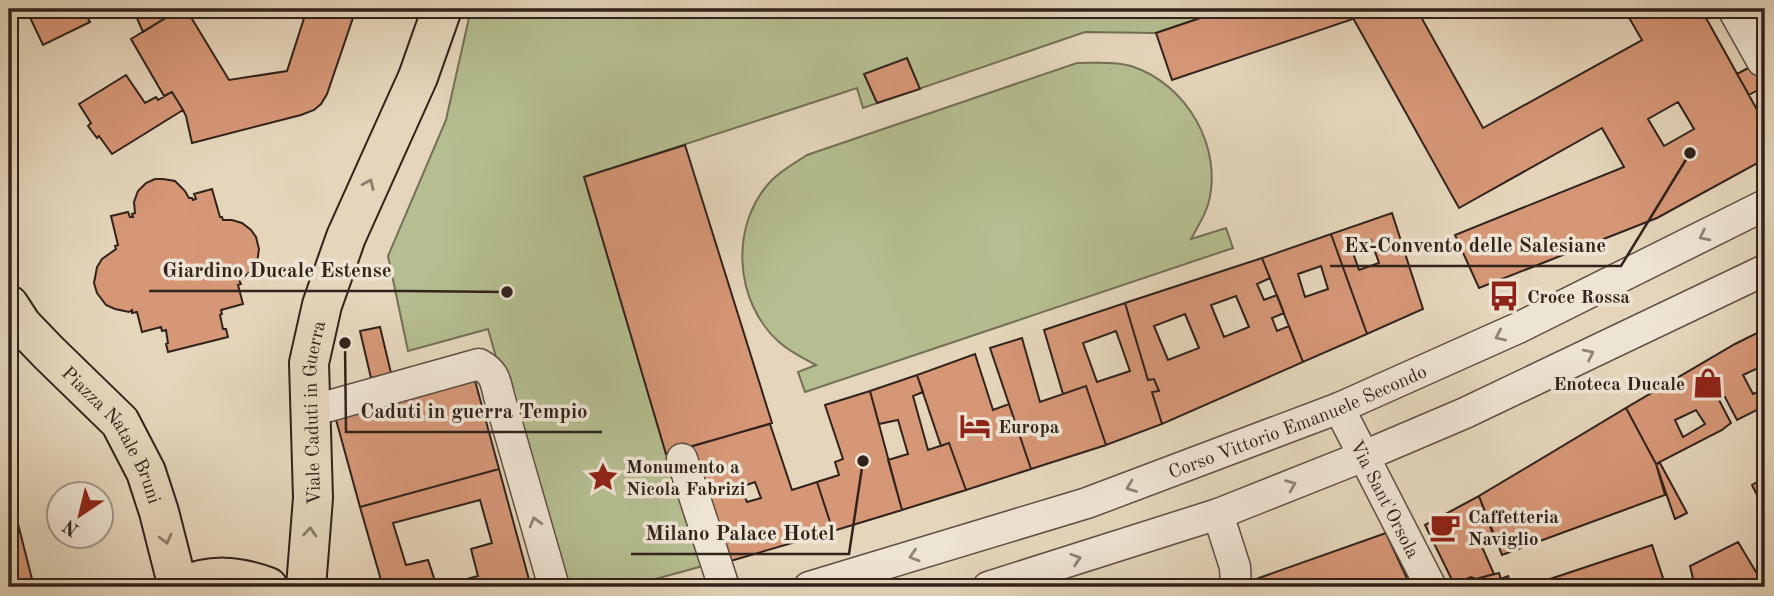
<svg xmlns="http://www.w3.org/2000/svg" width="1774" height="596" viewBox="0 0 1774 596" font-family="'Old Standard TT',serif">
	<rect width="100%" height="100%" fill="#e5d6bb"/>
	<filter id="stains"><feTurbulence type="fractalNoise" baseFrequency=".00286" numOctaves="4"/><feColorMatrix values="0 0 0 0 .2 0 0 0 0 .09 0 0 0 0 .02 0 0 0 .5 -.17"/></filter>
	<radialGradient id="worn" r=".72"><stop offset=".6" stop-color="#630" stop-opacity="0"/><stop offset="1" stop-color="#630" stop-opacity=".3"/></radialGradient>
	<path fill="#b5be90" stroke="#737056" stroke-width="2" d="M471,9h756l-71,24 -71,-1 -222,76 -6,-20 -272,89 81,277 37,112 -77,21h-64l-74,-258 -80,22 -20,-95 58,-136z
		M1077,63c17,0 38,-2 54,3 56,18 93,82 77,139 -4,12 -11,23 -17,34l35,-11 7,20 -428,144 -7,-20 18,-7c-13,-7 -26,-13 -37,-23 -45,-40 -50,-118 -7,-162 10,-10 23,-17 35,-25z"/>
	<path fill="#d69777" stroke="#31221c" stroke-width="2" fill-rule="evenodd" d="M26,9h57l7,13 -47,23z
		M133,9h47l-37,23z
		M180,9h6l43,71 58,-9 20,-62h49l-29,85 -6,10 -7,6 -13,5 -109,28 -6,-27 -3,-6 -11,-18 -8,4 -33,-57z
		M1227,9h121l5,10 -181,61 -16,-47z
		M1348,9h88l-15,8 62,111 159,-88 -18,-31h77l64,115v35l-108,59 -178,70 -24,-53 169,-68 -22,-39 -143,80zM1678,102l16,27 -30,17 -16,-27z
		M1754,9h11v21z
		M907,58l13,31 -43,14 -13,-29z
		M1765,59v27l-16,9 -12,-21z
		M126,75l19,28 11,-6 2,3 14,-8 11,18 -71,44 -13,-18 -2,2 -9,-12 3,-3 -12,-19z
		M685,145l87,278 -106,31 -82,-277z
		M155,179h8l12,2 10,10 4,7h3l1,2 3,-1 -2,-5 18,-5 8,28h2l1,3h9l10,3 9,7 5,7 3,12 -2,14 -4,7 -14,10 2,4 -3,1 5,19 -22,6 1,4 -2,1 3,14h3l2,8 -60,15 -2,-8 2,-1 -2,-13 -4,1 -1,-4 -19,5 -5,-20 -5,1v-3l-3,2 -14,-3 -9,-4 -9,-12 -3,-10 3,-16 5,-8 14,-10 -1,-3 3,-1 -7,-29 17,-4 2,5h3l-1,-3 3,-1 -1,-11 4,-11 8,-8z
		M1392,213l31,96 -56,25 -36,-100zM1371,240l8,23 -20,7 -8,-23z
		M1331,234l36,100 -64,28 -41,-104zM1321,266l7,23 -23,8 -7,-23z
		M1262,258l8,20 -13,6 7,16 13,-5 7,18 -12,5 5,13 12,-5 14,36 -141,62 -10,-32 7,-1 -5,-12 -6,1 -23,-77zM1236,296l13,31 -25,10 -13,-32zM1185,314l14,34 -31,12 -14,-34z
		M1125,303l23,77 6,-1 5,12 -7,1 10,32 -56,21 -20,-59 -23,8 -19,-64zM1116,331l14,40 -33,11 -14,-39z
		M380,327l11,46 -20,5 -11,-47z
		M1765,329v49l-5,-11 -17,8 10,19 12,-5v17l-28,14 -12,-23 -6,3 12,23 -9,7 -66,34 -30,-56 109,-64zM1696,410l9,14 -22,13 -8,-17z
		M1022,338l18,64 46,-16 20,59 -75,24 -41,-121z
		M975,354l18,56 16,-6 22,65 -65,21 -17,-47 -8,3 -24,-71z
		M917,375l6,17 -10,4 15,54 21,-7 17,47 -64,20 -14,-50 20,-6 -10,-34 -19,4 -9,-33z
		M474,377l25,92 -139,38 -25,-91z
		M870,391l32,119 -69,21 -16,-49 22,-7 -4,-13 8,-3 -18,-54z
		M1626,408l30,56 9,31 -163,60 -23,-59z
		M770,424l22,66 25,-8 16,49 -106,31 -35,-116zM755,482l6,16 -14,4 -6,-15z
		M1660,463l27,50 -12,6 -19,-55z
		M499,469l32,118h-93l40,-11 -7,-27 21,-6 -12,-43 -87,23 13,42 22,-5 9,27h-54l-23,-80z
		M1765,477v34l-13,-26z
		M9,488l6,24 19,75h-25z
		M1479,496l16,44 -13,7 12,27 -18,5 -5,-2 -17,7 -29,-59z
		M1386,533l25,54h-171l-1,-2z
		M1738,542l27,45h-42l-4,-6 -13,6h-11l-5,-21z
		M1652,545l14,42h-120l-2,-6z
		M1499,573l2,6 7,-3 5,11h-57l-2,-3 17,-7 5,2z"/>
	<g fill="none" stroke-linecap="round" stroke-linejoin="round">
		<g stroke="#5e4f44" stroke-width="33">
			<g id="minor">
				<path d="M1733,9l29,52"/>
				<path id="s1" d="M1339,408l92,179"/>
				<path d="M311,411l168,-47c16,9 16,16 20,32l55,191"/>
				<path d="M682,459l42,128"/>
				<path d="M1218,514l17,53 1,20"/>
				<path id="s2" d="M809,587l278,-84 252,-95 179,-80 247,-123"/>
				<path d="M988,587l230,-73 146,-58 101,-43 300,-143"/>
			</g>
		</g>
		<g stroke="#31221c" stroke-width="42">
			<g id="major">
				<path id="s3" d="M9,305l13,20 27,28 71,69 26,50 13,40 19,75"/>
				<path d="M179,587c32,-13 57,-12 89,0"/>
				<path id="s4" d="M306,587l7,-89 -4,-135 13,-58 24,-68 72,-160 24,-68"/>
			</g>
		</g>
		<use href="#minor" stroke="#eee4d3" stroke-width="30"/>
		<use href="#major" stroke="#e5d6bb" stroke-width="38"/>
	</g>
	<defs><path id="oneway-chevron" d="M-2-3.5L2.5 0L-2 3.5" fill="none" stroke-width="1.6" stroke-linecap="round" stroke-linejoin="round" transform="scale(1.75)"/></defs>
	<g stroke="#8b7c6c">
		<use href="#oneway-chevron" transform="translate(369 184) rotate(-66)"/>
		<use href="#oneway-chevron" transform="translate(310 532) rotate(-85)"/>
		<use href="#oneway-chevron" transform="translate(166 539) rotate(76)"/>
	</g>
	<g stroke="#908378">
		<use href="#oneway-chevron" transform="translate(1704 236) rotate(154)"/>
		<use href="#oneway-chevron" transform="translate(1500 336) rotate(156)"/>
		<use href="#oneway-chevron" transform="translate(1589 354) rotate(-26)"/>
		<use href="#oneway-chevron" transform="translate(1291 485) rotate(-22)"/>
		<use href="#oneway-chevron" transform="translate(1131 487) rotate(159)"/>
		<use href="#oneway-chevron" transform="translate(535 522) rotate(-106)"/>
		<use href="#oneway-chevron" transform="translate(914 556) rotate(163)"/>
		<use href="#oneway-chevron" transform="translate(1076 559) rotate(-18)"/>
	</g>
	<defs>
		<g id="bus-bare" transform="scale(2.415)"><path d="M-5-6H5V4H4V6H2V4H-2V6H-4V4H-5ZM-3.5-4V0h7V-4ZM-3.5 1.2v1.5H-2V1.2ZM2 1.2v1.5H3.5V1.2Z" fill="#8f2418" stroke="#eee4d3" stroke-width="2.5" paint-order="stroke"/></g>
		<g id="shop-bare" transform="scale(2.415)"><path d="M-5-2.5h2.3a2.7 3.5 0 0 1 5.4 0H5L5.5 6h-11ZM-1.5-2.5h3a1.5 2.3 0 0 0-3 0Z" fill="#8f2418" stroke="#eee4d3" stroke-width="2.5" paint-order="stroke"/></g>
		<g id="hotel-bare" transform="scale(2.415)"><path d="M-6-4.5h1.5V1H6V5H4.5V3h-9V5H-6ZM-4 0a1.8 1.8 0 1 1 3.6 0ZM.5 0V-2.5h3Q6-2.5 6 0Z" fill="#8f2418" stroke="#eee4d3" stroke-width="2.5" paint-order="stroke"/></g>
		<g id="sight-bare" transform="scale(2.415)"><path d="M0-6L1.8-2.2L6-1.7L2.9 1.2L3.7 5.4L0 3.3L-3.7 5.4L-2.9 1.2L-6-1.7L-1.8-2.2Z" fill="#8f2418" stroke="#eee4d3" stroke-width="2.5" paint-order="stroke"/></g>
		<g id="cafe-bare" transform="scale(2.415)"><path d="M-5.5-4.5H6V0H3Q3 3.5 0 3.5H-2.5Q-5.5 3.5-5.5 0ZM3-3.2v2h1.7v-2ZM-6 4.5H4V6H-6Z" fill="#8f2418" stroke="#eee4d3" stroke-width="2.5" paint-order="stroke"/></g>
	</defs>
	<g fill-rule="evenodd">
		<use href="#bus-bare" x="1504" y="296"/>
		<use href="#shop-bare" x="1708" y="383"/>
		<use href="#hotel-bare" x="975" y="426"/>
		<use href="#sight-bare" x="603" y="477"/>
		<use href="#cafe-bare" x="1445" y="527"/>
	</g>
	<g text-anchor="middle" stroke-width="7" stroke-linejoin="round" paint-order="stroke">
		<g font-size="19" font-weight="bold" fill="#31221c" stroke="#eee4d3" text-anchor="start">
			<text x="1527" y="303">Croce Rossa</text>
			<text x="1685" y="390" text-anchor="end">Enoteca Ducale</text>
			<text x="998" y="433">Europa</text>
			<text x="626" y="473">Monumento a<tspan x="626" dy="22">Nicola Fabrizi</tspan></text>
			<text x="1468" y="523">Caffetteria<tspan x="1468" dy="22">Naviglio</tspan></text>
		</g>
		<g font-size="19" fill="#31221c" stroke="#eee4d3">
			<text dy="7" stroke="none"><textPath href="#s4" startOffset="175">Viale Caduti in Guerra</textPath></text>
			<text dy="7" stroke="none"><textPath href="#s2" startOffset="516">Corso Vittorio Emanuele Secondo</textPath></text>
			<text dy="7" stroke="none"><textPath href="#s3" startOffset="168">Piazza Natale Bruni</textPath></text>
			<text dy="7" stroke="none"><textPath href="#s1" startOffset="102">Via Sant'Orsola</textPath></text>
		</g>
	</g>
	<path fill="none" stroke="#31221c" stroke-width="2.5" d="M1690 153L1621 266H1330M507 292L406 291H149M345 343L346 432H602M863 461L849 554H631"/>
	<g fill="#31221c" stroke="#eee4d3" stroke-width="2.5">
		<circle cx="1690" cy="153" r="7"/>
		<circle cx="507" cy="292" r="7"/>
		<circle cx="345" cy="343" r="7"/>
		<circle cx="863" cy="461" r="7"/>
	</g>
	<g font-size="21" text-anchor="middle" font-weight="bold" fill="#31221c" stroke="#eee4d3" stroke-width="7" stroke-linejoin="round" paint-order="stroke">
		<text x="1475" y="252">Ex-Convento delle Salesiane</text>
		<text x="277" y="277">Giardino Ducale Estense</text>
		<text x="474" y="418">Caduti in guerra Tempio</text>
		<text x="740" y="540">Milano Palace Hotel</text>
	</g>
	<rect width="1774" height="596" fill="none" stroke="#e5d6bb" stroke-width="35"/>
	<rect x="10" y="10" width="1753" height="575" fill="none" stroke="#31221c" stroke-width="3.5"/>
	<rect x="18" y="18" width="1739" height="561" fill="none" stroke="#31221c" stroke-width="2"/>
	<g transform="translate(80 515) rotate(215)"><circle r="33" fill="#eee4d3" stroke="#a2968a" stroke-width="2"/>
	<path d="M0-5L12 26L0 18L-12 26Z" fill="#8f2418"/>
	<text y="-10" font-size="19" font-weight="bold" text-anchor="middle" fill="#31221c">N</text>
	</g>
	<rect width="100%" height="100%" filter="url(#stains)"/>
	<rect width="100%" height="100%" fill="url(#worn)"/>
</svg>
